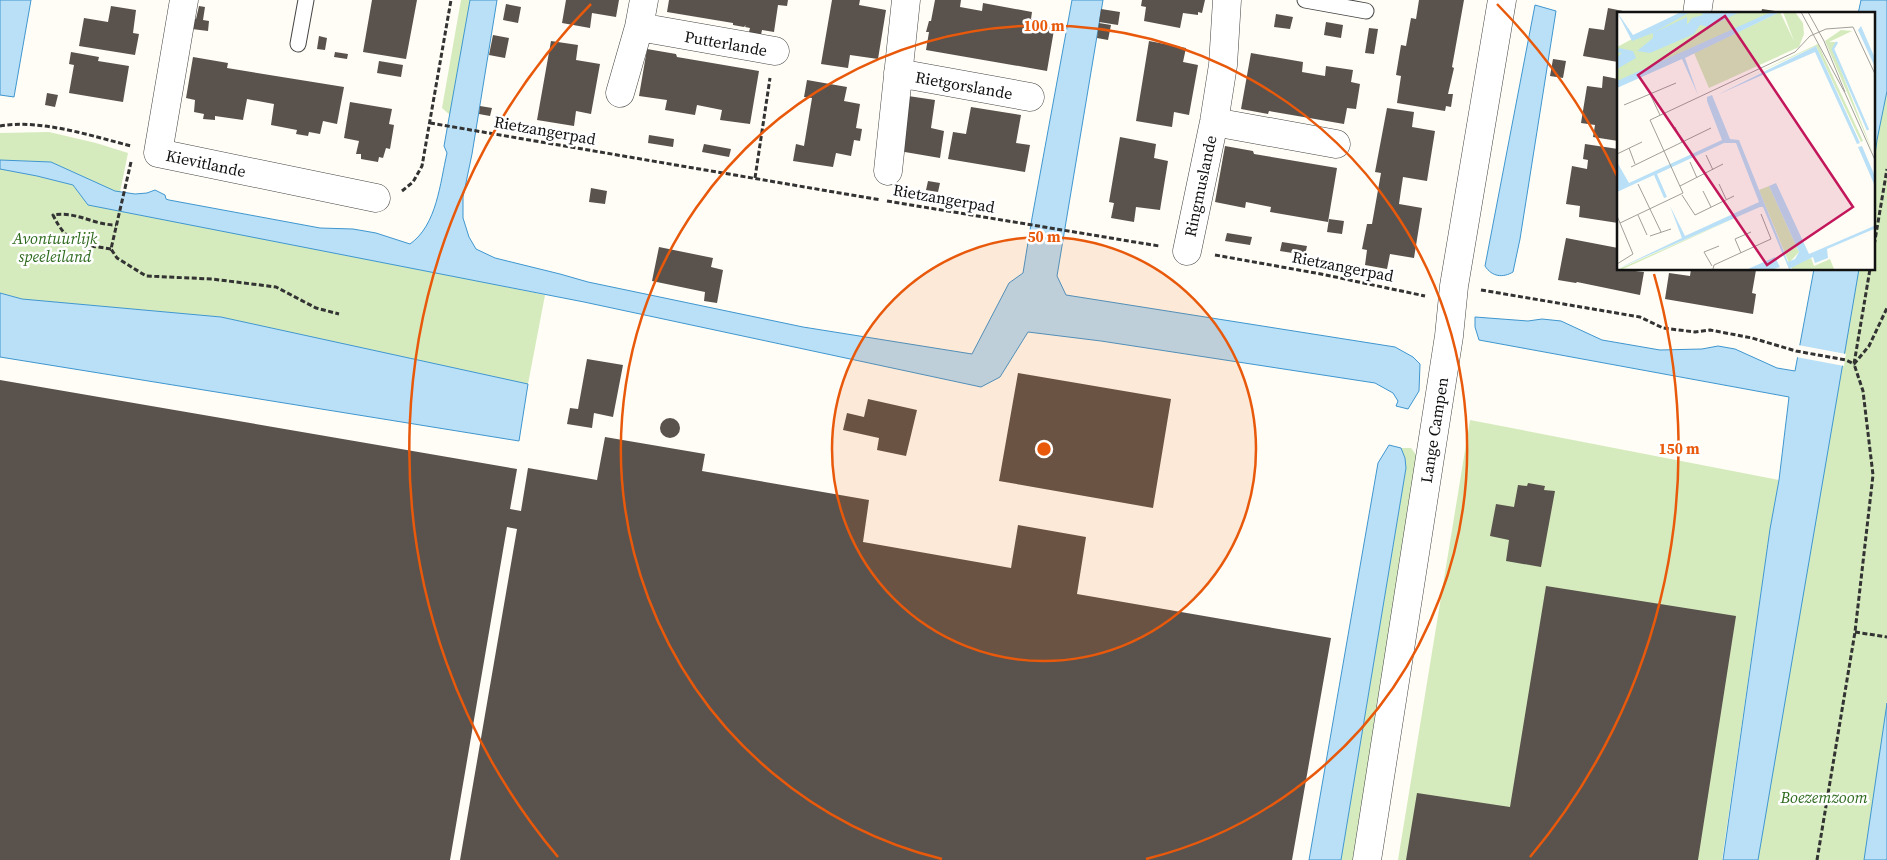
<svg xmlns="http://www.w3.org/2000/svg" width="1887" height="860" viewBox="0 0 1887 860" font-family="'Source Serif 4',serif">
	<rect width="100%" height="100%" fill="#fffdf5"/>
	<path fill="#d5ebbd" d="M461,0h9l-20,115 -8,-7z
		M1887,58v802h-137l103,-591h20v-126z
		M49,132l47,11 32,10 -8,39 -5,-1 -64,-29 -51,-2v-27z
		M0,169l37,7 36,9 15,20 332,64 125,26 -17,89 -307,-67 -199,-18 -22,-6z
		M1470,420l309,60 -9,49 -48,331h-324z
		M1401,448h10l7,9 -61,403h-16l65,-392 -1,-10z"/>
	<path fill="#b9e0f7" stroke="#3f96cf" d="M0,0h31l-17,97 -14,-2z
		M470,0h27l-25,154 -9,43v21l6,19 7,12 19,9 65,16 28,8 215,45 169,27 37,-71 14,-10 9,-55 40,-218h31l-46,276 9,19 329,52 18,10 7,7 -1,27 -11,18 -12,-3 2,-5 -5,-8 -18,-10 -274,-42 -73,-9 -28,45 -19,10 -397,-85 -496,-97 -15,-20 -36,-9 -37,-7v-9l51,2 64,29 20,3 12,-1 8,-3 10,5 1,4 3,1 151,28 33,1 23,4 34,11c27,-19 30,-61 37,-91l-3,-7z
		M1861,0h26v91l-10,49 -4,30v-156h-15z
		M1535,5l21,6 -36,228 -7,33c-10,6 -21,5 -28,-6z
		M1814,269h45l-101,591h-35l47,-331 9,-49 10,-83 -310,-57 -4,-13v-10l53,4 14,-2 19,2 41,19 58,10 42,-1 16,-3 17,3 42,19 18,3z
		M0,293l22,6 199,18 307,67 -9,57 -519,-84z
		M1389,445l12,3 4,10 1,10 -65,392h-32l69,-397z
		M1887,703v157h-23z"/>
	<path fill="#fffdf5" d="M1798,345l48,9 -2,12 -48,-9z"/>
	<path fill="#5a524d" d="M372,0h45l-11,59 -43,-7z
		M566,0h53l-3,17 -24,-4 -2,15 -28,-5z
		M669,0h119l-1,6 -9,-1 -4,27 -12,-2 -1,5 -12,-3 1,-4 -5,-1 1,-2 -2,2 -11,-2v-2l-66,-11z
		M832,0h28l-1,5 27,5 -8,49 -28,-4 -2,13 -27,-4z
		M935,0h26l-1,7 22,4 1,-8 49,9 -1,7 24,5 -8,47 -121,-21 3,-18h-3l3,-11h2z
		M1142,0h63l-3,13 -4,-1v3l-15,-2 -3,15 -36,-7 2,-14 -5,-1z
		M1419,0h45l-12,67 2,1 -6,26h5l-2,13 -5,-1 -1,5 -48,-8 4,-27 -5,-1 5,-30 5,1 5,-28 5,1z
		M506,4l15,3 -3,16 -15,-3z
		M111,6l25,4 -3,23 6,1 -4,21 -56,-9 5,-28 24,4z
		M199,6l6,1 -2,13 6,1 -1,10 -16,-2 1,-11 3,1z
		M1608,8l25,5 -15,1v48l-35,-6 6,-28 15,2z
		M1101,9l19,3 -2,13 -19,-3z
		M1762,9l26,4v1h-27z
		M1276,14l17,3 -3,12 -16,-2z
		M1326,22l17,3 -2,13 -17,-3z
		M1099,23l12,2 -3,15 -11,-2z
		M1369,28l9,1 -4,25 -9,-1z
		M493,35l16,3 -4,20 -16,-3z
		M319,36l8,2 -2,12 -8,-1z
		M551,41l27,4 -2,15 24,4 -9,50 -15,-3 -2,15 -37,-6z
		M1149,41l37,7 -3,14 15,3 -9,50 -15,-3 -2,15 -36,-6z
		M647,49l29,5 1,3 82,14 -9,53 -30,-4 2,-10 -25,-5 -2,10 -30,-5 2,-10 -28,-4z
		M71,52l28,5 -1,4 31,5 -6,36 -54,-9 5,-28 -5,-1z
		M335,52l13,2 -1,5 -13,-2z
		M1251,53l52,9 -1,10 23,4 1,-10 27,4 -2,12 9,2 -4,25 -9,-1 -3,16 -75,-13 -1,3 -27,-5z
		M193,57l35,6 -1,5 117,19 -7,37 -14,-3 -3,13 -11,-2 -1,4 -12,-2 1,-4 -26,-5 3,-21 -27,-5 -4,21 -28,-4v4l-12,-1 1,-5 -10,-2 1,-12 -9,-2z
		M1553,59l13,2 -3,17 -13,-2z
		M379,61l24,4 -2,12 -24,-4z
		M1603,76l15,3v62l-25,-4 2,-12 -14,-2 6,-37 15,2z
		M807,80l40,7 -3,14 16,3 -4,24 6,1 -2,12 -6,-1 -3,16 -15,-3 -3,14 -40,-6 3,-17 8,2 8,-48 -8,-1z
		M47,93l11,2 -3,12 -10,-2z
		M908,96l27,4 -4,28 13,3 -4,27 -41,-7z
		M350,102l42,7 -3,15 5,1 -4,24 -4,-1 -3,10 -4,-1 -1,5 -17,-3v-5h-5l3,-13 -15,-3z
		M480,106l12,2 -2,8 -11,-2z
		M971,107l50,8 -5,28 14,2 -5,27 -77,-13 5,-27 13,2z
		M1387,108l27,4 -2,15 23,4 -8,50 -24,-4 -2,13 -2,14 23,4 -8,50 -24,-4 -3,15 -22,-4 2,-15 -5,-1 5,-25h5l9,-51 -6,-1z
		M649,135l25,4 -1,8 -25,-4z
		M1120,137l36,7 -2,14 14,3 -8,49 -24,-3 -2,15 -23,-4 3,-15 -5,-1z
		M704,144l27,5 -2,8 -27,-5z
		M1585,144l33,5 -2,14h2v60l-39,-6 1,-11 -14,-2 6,-38 15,3 1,-9 -5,-1z
		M1225,146l28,5 1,3 83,14 -9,54 -58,-10 1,-5 -25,-5 -1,6 -30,-6z
		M928,181l12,2 -2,9 -12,-2z
		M591,188l16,3 -2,13 -16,-2z
		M1329,219l15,2 -2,13 -15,-2z
		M1227,233l25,4 -2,8 -25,-4z
		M1566,238l52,10v21l26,3 -4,23 -63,-13 -1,1 -18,-3z
		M1282,242l25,4 -2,9 -25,-4z
		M659,247l54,11 -2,9 12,3 -6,33 -13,-2 1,-9 -53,-11z
		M1691,269l65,1 -4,23 4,1 -3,20 -88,-15 4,-26 21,3z
		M587,359l36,6 -10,52 -19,-4 -2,15 -25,-4 3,-16 8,1z
		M1018,373l153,26 -18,109 -154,-27z
		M0,380l517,89 -7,40 11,2 7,-43 69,12 8,-43 100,17 -3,17 167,29 -6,42 148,26 7,-43 68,12 -9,57 254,44 -39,222h-832l57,-331 -10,-2 -57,333h-450z
		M868,399l49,11 -11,46 -29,-6 2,-12 -36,-8 4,-17 17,4z
		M660 428a10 10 0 1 1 20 0a10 10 0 1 1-20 0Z
		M1528,483l17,3 -1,4 11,1 -14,76 -35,-6 3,-21 -19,-4 6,-32 18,3 4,-22 9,1z
		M1546,586l190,30 -38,244h-292l11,-67 93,14z"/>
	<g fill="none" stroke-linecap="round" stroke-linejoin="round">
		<g stroke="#444" stroke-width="17">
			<path id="lane" d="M1305,0l61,11
				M298,44l8,-44"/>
		</g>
		<g stroke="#444" stroke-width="29">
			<path id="street" d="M184,0l-26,153 218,45
				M1697,14l2,-14
				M639,27l136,24
				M898,73l132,24
				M620,93l19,-66 5,-27
				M1214,122l122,22
				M888,171l18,-171
				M1187,251l27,-129 9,-57 4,-65
				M1367,860l82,-524 5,-50 48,-286"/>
		</g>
		<path stroke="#333" stroke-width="3" stroke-dasharray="5 2.5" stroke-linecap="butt" d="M430,123l451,77
			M0,126c41,-7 92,10 131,20
			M131,162l-20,87 6,9 29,18 66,3 64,8 40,21 23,6
			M755,178l15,-100
			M402,191l11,-9 9,-16 29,-166
			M887,201l272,45
			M111,249c-30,-5 -43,-3 -58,-34 24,-4 40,10 63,10
			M1873,252l14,-83
			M1215,255l106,19 104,22
			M1481,290l159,27 23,11 32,4 15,-2 42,8 44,13 50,9 8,4 15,-18 18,-38
			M1855,632l32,5
			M1817,860l38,-228 18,-157 -10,-84 -9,-27 16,-95"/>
		<use href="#lane" stroke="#fff" stroke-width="15"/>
		<use href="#street" stroke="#fff" stroke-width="28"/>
	</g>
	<circle cx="1044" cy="449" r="212" fill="#e8590c" fill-opacity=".12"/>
	<g fill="none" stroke="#e8590c" stroke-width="2.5">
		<circle cx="1044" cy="449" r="212"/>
		<path d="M942 859A423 423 0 1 1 1146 859"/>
		<path d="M558 857A635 635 0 0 1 591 4M1497 4A635 635 0 0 1 1617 176M1654 274A635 635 0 0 1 1530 857"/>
	</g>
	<g text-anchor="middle" stroke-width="5" stroke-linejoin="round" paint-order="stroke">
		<g font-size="16" fill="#111" stroke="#fff">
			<text transform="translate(726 43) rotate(10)" y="6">Putterlande</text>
			<text transform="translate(964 85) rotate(10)" y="6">Rietgorslande</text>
			<text transform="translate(545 130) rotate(10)" y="6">Rietzangerpad</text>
			<text transform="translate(206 163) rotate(12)" y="6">Kievitlande</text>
			<text transform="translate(1200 186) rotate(-78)" y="6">Ringmuslande</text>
			<text transform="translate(944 198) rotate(10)" y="6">Rietzangerpad</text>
			<text transform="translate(1343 266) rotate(11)" y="6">Rietzangerpad</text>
			<text transform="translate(1434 430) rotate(-81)" y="6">Lange Campen</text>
		</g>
		<g font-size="16" font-style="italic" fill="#2f6b1f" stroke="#fff">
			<text x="55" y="244">Avontuurlijk<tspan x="55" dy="18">speeleiland</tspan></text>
			<text x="1824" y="803">Boezemzoom</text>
		</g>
	</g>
	<g transform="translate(1617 12)">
		<rect width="258" height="258" fill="#fffdf5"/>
		<path d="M66,0h92l-158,71v-36zM163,0l14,29 -11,-29h12l8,11 1,11 -5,13 -90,41 -15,-35zM224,18l11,1 -23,11h7l-3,8 41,105 -49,-114zM201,32l45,97 -2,1 -45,-96 -100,46zM152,174l30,66 -10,11 -30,-73zM131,200l-125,57h-3l1,-1zM194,246l3,8 16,-7 4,10h-42v-3z" fill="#d5ebbd"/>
		<path d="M0,0l16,23 48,-23h9l-35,20 32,-15v8l5,-7 11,-3 -2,-3h39l-31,15 -9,-2 -6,9 -44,19 -13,-2 16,-13v-5l-21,8zM154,0h9l-95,46 13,37 -16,-36 -65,29v-7zM244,14l13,30v9l-16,-35zM199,34l44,97 -3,1 -42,-92 -98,43zM2,36l14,3 3,7 -19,11v-12l5,-4 -5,-1zM95,83l18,44 9,1 49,122 7,-3 4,-7 -30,-66 7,-3 33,71 65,-28v3l-47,20 1,9 -13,5 -2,-6 -24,12 -26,-62h-3l-143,62 65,-31 -12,-32 15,30 74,-34 -23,-59h-12l-67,31 10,23 -3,1 -10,-23 -37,17v-30l12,21 93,-43 -15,-39v-4zM245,134l12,28v10l-16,-37zM158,245l5,10 -6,2h-26z" fill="#b9e0f7"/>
		<path fill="none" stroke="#b9e0f7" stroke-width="2.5" d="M220,30l-4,7 35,81"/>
		<path fill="none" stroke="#a09f9a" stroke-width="1" d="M184,0l44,81 30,67M191,0l16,29 21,51M33,82l10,21M7,93l52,-22M58,115l7,15M12,136l6,16M0,142l25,-12M89,143l7,15M73,150l7,16M14,155l80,-39M21,172l23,48M102,172l7,15M63,174l43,-22M86,179l8,16M65,183l13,20 39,-19M21,203l9,20M0,204l3,7 63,-30 -33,-73 145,-68 15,-16 16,-7 27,-2 22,47M33,224l21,-7M124,241l-6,-14 16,-7M0,252l16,-10 -13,-31M95,254l-8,-14 15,-6M96,257l1,-4 57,-26 -10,-25"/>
		<path fill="#c2185b" fill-opacity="0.15" stroke="#c2185b" stroke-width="2.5" d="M108,4l128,191 -86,58 -129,-190z"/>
		<rect width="258" height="258" fill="none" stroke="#111" stroke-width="2.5"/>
	</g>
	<circle cx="1044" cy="449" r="8" fill="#e8590c" stroke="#fff" stroke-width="2.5"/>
	<g font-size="15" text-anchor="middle" font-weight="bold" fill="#e8590c" stroke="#fff" stroke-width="5" stroke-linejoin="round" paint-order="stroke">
		<text x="1044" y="31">100 m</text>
		<text x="1044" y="242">50 m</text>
		<text x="1679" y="454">150 m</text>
	</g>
</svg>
